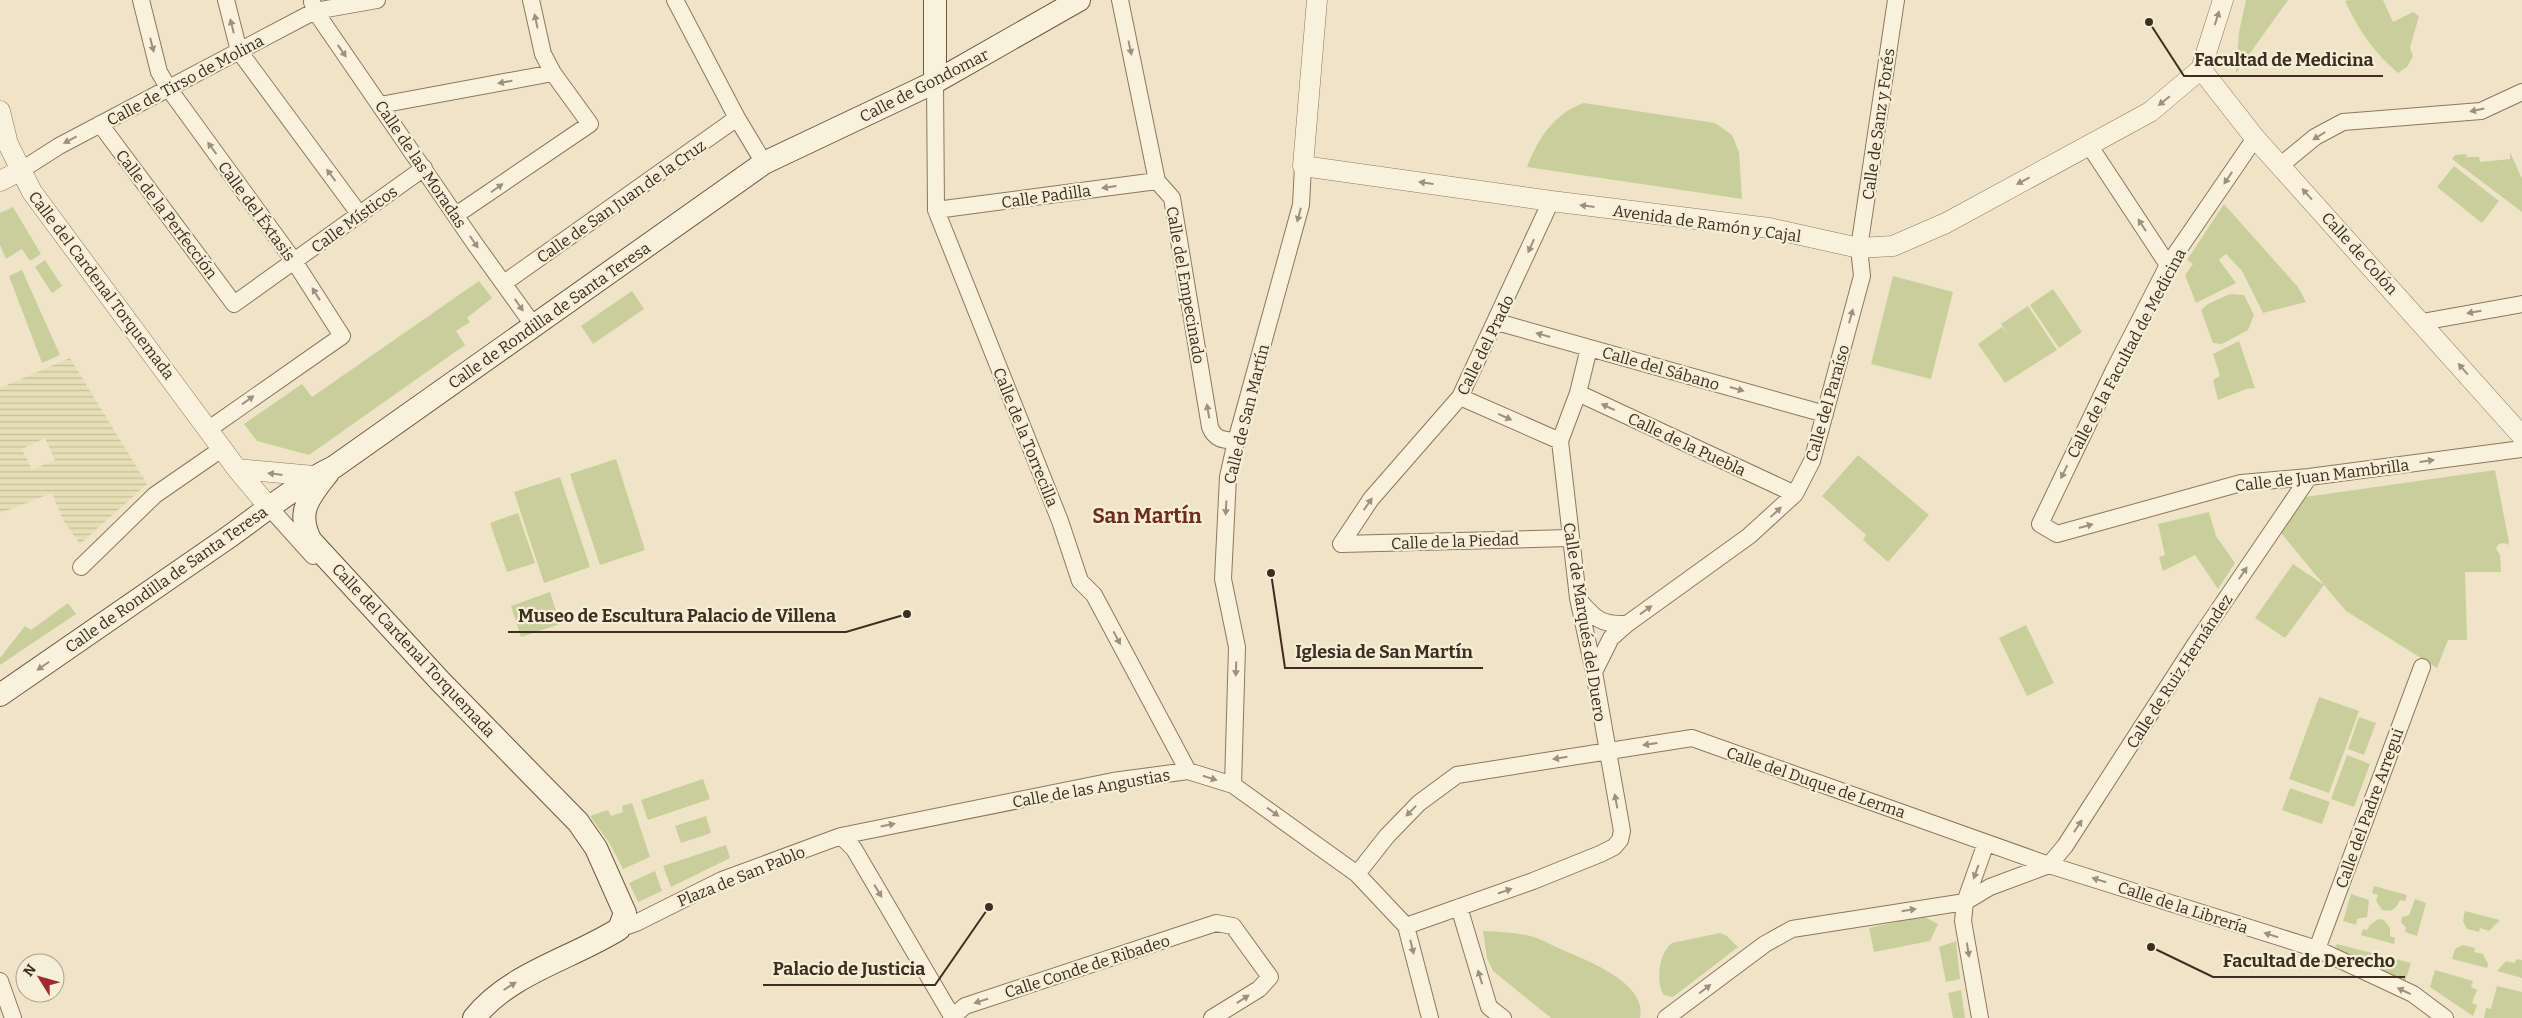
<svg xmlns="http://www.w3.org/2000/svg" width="2522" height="1018" viewBox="0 0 2522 1018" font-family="Bitter,serif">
	<defs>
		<pattern id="farmland-rules" width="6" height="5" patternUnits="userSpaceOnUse" patternTransform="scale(1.25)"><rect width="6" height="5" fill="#e6deb5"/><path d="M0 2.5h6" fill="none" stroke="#c6bf9b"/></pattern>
	</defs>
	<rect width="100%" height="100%" fill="#f0e4c8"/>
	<path fill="url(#farmland-rules)" fill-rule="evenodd" d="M70,358l77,126 -67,60 -17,-24 -11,-27 -52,20v-125zM45,438l10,22 -23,10 -10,-21z"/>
	<path fill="#c9cf9b" d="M2246,0h42l-52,73 3,-41z
		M2350,0h33l10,22 20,-10 6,4 -9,32 3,8 -6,11 -9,6c-22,-18 -41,-45 -53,-72z
		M1584,103l131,20 17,12 7,17 3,47 -215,-32c11,-28 27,-54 57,-64z
		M2510,152l12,27v33l-70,-53 3,-4 11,-1 1,3h12l1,5 30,-3z
		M2454,166l45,35 -17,22 -45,-36z
		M2224,204l74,83 8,15 -43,11 -21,-42 -16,-17 -7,6 17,23 -40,20 -11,-28 8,-11 -6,-4z
		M13,207l28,47 -11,7 -8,-12 -16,10 -6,-14v-32z
		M45,260l17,26 -10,7 -17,-26z
		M22,270l38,85 -18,8 -33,-87z
		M1893,276l60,16 -22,87 -60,-15z
		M479,281l13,17 -25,20 3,4 -14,9 9,14 -156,110 -52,-14 -13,-17 58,-40 10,13z
		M2053,289l29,43 -23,16 -29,-43z
		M632,291l12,18 -51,35 -12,-18z
		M2230,294l14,1 10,20 -6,15 -26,14 -9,-1 -12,-33 7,-6z
		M2028,306l29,44 -52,33 -27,-39 24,-17 8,11 -9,-14z
		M2239,341l16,47 -9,1 -28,11 -5,-20 7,-4 -7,-22z
		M1858,455l71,60 -41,47 -25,-22 3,-5 -44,-39z
		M616,459l29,91 -45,15 -30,-91z
		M2495,470l14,72 -1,3 -4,-2 -5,1 -3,4 4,7 1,17h-36l2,68h-19l-11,28 -91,-57 -22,-26 -39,53 -30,-20 38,-54 31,21 -43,-52 24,-36z
		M560,477l30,90 -46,16 -30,-91z
		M2209,512l7,24 19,27 -17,26 -23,-34 -32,16 -4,-14 6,-2 -7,-31z
		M518,513l17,50 -28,9 -17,-49z
		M550,592l10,32 -39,13 -10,-31z
		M68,603l8,11 -76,51v-7l25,-32 6,4z
		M2026,625l28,58 -27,13 -28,-58z
		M2319,697l40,14 -30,82 -40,-14z
		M2359,717l17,6 -12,32 -16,-6z
		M2347,755l23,9 -16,43 -23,-8z
		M703,779l7,20 -62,21 -7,-20z
		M2290,788l40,14 -8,22 -40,-14z
		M632,803l18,54 -27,12 -13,-25 -20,-28 18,-6 3,6 12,-4 -1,-6z
		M706,816l5,17 -30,10 -6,-17z
		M726,845l4,13 -59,29 -8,-21z
		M655,871l7,20 -24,11 -9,-19z
		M2374,886l33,9 -2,6 -5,-1c-4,9 -8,12 -18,10l-6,-9 2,-6 -6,-2z
		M2351,894l18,6 -2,17 -10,2 -1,6 -13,-4z
		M2415,899l11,4 -9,33 -12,-4 1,-4 -5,-6 1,-5 7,-2z
		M2465,911l35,9 -11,11 -9,-3 -1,4 -12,-3 -4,-8z
		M1923,916l15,8 -8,17 -56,11 -5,-24z
		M2378,919l6,1 6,8v8l5,2 -1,6 -33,-9 2,-6 4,1 3,-5z
		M1483,931c18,1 37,1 54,7 10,4 18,9 28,13 24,10 83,33 75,67h-89l-58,-47 -6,-13z
		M1720,933l7,3 11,11 -65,50 -9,-2c-9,-12 -5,-43 8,-52z
		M1956,941l4,38 -14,3 -7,-35z
		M2337,944l74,19 -6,19 -66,-32 -4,-4z
		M2463,945l12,3 -1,4 9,2 5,10 -1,4 -35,-9 3,-10z
		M2516,959l6,1v18l-25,-7 9,-10 9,2z
		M2435,970l38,11 -2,6 6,3 -5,13 5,2 -4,11 -43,-29z
		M2497,986l25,6v26h-38l2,-10 5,1z
		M1961,990l4,28h-12l-5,-25z"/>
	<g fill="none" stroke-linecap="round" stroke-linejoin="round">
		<g stroke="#8d765c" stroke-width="18">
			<path id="minor" d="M141,0l18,72 10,17 125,172 48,75 -133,93
				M226,0l13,51 121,164
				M675,0l62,118 27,45
				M1120,0l37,181 15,17 38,229c5,13 14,13 26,14
				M312,2l3,9 160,233 59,82
				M935,82l1,128 124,311 20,60 14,14 94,176
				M380,105l173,-32
				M100,124l134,180 190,-136
				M2255,138l-87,127 -54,105 -74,154 17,10 184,-51 68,-6 213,-28
				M2089,145l79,120
				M2281,165l34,-28 28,-15 138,-11 41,-19
				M20,171l39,-25 256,-135 62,-11
				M936,210l221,-29
				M456,215l134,-91 -37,-51 -10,-19 -12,-54
				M504,283l233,-165
				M1497,322l328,92
				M2422,322l100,-18
				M1578,393l217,101
				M1460,397l100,44
				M268,506l45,50
				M1341,544l30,-45 89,-102 91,-196
				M1341,544l228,-6
				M81,567l74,-72 68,-47
				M1579,600c16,19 22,25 48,24
				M1594,672l17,-34 16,-14 122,-88 46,-42 17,-33 50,-185 -3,-28 37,-248
				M1233,785l4,-138 -14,-68 5,-102 8,-36 65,-236 2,-39
				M841,836l13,13 99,169
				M1357,874l30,-38 32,-33 38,-28 235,-37 357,127 268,84 96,45 32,24
				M1459,907l30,100 14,11
				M1406,926l127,-45 67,-27 14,-7 6,-7 2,-9 -28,-159 -16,-74 -18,-157 18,-48 11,-45
				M619,929l17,-6 86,-43 119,-44 272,-55 75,-10 45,14 124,89 49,52 24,92
				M2317,949l105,-282
				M0,981l13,37
				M951,1018l14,-12 251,-83 17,3 37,51 -11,12 -47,29
				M1666,1018l99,-74 27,-15 173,-27 25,-15 59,-22 16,-19 131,-203 113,-166
				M1980,1018l-17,-97 2,-19 21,-59"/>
		</g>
		<g stroke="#8d765c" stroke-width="21">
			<path id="tertiary" d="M1317,0l-14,166 248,35 218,27 90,20 34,-2 53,-23 204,-111 51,-43 22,-69
				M2201,69l54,69 267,298
				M0,111l8,33 24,48 205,277 31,37
				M0,181l20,-10
				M237,469l77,7"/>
		</g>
		<g stroke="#6f573f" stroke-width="24">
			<path id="secondary" d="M935,0v82
				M328,473c-18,23 -33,39 -17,68l129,140 138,141 18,26 29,65 -6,16c-48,30 -109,44 -145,89
				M0,695c74,-51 148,-103 223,-154 37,-26 70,-54 111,-74l430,-304 171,-81 144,-82"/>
		</g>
		<use href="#minor" stroke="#faf1dc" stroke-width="16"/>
		<use href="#tertiary" stroke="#faf1dc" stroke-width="20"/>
		<use href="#secondary" stroke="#faf1dc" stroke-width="22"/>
	</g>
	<defs><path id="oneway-solid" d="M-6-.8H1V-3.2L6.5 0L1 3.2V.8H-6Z" transform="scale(1.25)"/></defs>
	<g fill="#9c907e">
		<use href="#oneway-solid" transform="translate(2217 18) rotate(-72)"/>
		<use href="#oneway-solid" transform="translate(536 21) rotate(-102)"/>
		<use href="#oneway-solid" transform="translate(232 26) rotate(-104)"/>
		<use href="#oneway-solid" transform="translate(152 45) rotate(76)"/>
		<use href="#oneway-solid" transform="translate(1130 48) rotate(78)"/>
		<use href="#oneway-solid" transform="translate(342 51) rotate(55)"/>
		<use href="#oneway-solid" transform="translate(505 82) rotate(170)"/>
		<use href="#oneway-solid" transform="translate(2164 101) rotate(141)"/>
		<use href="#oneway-solid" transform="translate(2477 110) rotate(168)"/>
		<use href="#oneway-solid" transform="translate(2319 136) rotate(148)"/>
		<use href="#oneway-solid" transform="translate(70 140) rotate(152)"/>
		<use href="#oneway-solid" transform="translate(212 148) rotate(-126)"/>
		<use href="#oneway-solid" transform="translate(331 175) rotate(-126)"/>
		<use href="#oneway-solid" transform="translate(2228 178) rotate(124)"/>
		<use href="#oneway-solid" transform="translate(2023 181) rotate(152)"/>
		<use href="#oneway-solid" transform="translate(1426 183) rotate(-172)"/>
		<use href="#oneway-solid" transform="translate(1109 187) rotate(172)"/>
		<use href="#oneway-solid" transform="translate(497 188) rotate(-35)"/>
		<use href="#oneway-solid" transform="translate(2307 194) rotate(-132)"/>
		<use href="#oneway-solid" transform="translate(1587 206) rotate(-173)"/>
		<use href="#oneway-solid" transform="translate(1299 215) rotate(105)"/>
		<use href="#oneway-solid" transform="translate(2142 225) rotate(-123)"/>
		<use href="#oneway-solid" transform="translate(474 242) rotate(56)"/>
		<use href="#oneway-solid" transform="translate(1531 246) rotate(114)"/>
		<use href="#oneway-solid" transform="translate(316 294) rotate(-122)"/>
		<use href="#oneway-solid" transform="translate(519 305) rotate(55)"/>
		<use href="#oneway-solid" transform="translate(2474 312) rotate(170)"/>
		<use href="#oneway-solid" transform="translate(1851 316) rotate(-75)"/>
		<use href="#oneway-solid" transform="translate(1543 335) rotate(-164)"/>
		<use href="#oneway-solid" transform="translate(2463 369) rotate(-131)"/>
		<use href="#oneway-solid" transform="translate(1737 389) rotate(16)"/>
		<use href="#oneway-solid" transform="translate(248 400) rotate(-36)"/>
		<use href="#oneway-solid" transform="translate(1608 407) rotate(-155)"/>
		<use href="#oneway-solid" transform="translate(1208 411) rotate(-100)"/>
		<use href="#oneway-solid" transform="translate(1505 417) rotate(24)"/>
		<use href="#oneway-solid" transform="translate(2427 461) rotate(-8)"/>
		<use href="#oneway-solid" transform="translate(2064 472) rotate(116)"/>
		<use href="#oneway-solid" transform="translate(275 474) rotate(-173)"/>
		<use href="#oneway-solid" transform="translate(1368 504) rotate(-55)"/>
		<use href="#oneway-solid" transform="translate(1226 508) rotate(93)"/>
		<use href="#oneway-solid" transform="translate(1776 512) rotate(-43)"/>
		<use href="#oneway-solid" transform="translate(2086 526) rotate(-15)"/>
		<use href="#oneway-solid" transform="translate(2243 573) rotate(-56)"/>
		<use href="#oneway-solid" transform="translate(1646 610) rotate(-36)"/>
		<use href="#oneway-solid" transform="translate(1117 638) rotate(62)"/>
		<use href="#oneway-solid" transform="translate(43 666) rotate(145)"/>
		<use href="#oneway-solid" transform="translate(1236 669) rotate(92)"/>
		<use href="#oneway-solid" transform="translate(1650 744) rotate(172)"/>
		<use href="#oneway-solid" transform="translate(1560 758) rotate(171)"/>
		<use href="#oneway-solid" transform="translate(1210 778) rotate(17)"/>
		<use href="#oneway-solid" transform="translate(1616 801) rotate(-100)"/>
		<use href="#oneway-solid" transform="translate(1411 811) rotate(134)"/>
		<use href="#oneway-solid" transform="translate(1273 812) rotate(36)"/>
		<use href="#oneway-solid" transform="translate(888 825) rotate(-11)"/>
		<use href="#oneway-solid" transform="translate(2078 826) rotate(-57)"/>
		<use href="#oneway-solid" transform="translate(1976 872) rotate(110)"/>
		<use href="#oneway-solid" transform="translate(2099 880) rotate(-162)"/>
		<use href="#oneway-solid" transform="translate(878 891) rotate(59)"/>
		<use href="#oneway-solid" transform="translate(1505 891) rotate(-19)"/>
		<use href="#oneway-solid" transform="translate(1909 910) rotate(-9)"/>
		<use href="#oneway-solid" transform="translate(2271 935) rotate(-162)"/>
		<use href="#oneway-solid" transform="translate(1412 947) rotate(76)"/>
		<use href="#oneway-solid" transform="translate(1968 950) rotate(81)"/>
		<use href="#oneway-solid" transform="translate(1480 977) rotate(-107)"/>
		<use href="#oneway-solid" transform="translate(510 986) rotate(-32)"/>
		<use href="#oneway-solid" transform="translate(1705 989) rotate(-37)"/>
		<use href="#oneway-solid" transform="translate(2404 991) rotate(-155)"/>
		<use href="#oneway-solid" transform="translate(1243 999) rotate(-33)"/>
		<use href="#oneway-solid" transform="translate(981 1001) rotate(162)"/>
	</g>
	<g text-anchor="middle" stroke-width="4.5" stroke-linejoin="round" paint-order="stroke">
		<g font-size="16" fill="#3d2e20" stroke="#f7eed8">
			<text transform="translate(185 80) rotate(-28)" y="6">Calle de Tirso de Molina</text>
			<text transform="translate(924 85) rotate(-27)" y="6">Calle de Gondomar</text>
			<text transform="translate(1878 124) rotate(-82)" y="6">Calle de Sanz y Forés</text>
			<text transform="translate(421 164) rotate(56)" y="6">Calle de las Moradas</text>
			<text transform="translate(1046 196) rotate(-8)" y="6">Calle Padilla</text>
			<text transform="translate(621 201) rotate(-35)" y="6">Calle de San Juan de la Cruz</text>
			<text transform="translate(257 211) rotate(54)" y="6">Calle del Éxtasis</text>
			<text transform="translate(167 214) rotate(53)" y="6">Calle de la Perfección</text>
			<text transform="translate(354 219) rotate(-36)" y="6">Calle Místicos</text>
			<text transform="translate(1707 223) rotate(8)" y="6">Avenida de Ramón y Cajal</text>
			<text transform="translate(2360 253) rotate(48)" y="6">Calle de Colón</text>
			<text transform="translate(102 285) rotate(53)" y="6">Calle del Cardenal Torquemada</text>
			<text transform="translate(1186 285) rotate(80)" y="6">Calle del Empecinado</text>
			<text transform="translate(549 315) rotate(-35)" y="6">Calle de Rondilla de Santa Teresa</text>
			<text transform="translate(1485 345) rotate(-64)" y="6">Calle del Prado</text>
			<text transform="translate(2126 353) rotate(-62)" y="6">Calle de la Facultad de Medicina</text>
			<text transform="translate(1661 368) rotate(16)" y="6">Calle del Sábano</text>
			<text transform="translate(1827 403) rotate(-74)" y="6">Calle del Paraíso</text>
			<text transform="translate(1246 414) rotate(-76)" y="6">Calle de San Martín</text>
			<text transform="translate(1026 437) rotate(68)" y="6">Calle de la Torrecilla</text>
			<text transform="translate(1687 444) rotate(25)" y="6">Calle de la Puebla</text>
			<text transform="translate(2322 475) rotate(-7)" y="6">Calle de Juan Mambrilla</text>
			<text transform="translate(1455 541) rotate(-2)" y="6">Calle de la Piedad</text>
			<text transform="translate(166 579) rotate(-35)" y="6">Calle de Rondilla de Santa Teresa</text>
			<text transform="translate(1585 622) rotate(81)" y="6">Calle de Marqués del Duero</text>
			<text transform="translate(414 650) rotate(47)" y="6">Calle del Cardenal Torquemada</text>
			<text transform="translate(2179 671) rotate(-57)" y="6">Calle de Ruiz Hernández</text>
			<text transform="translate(1816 782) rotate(19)" y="6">Calle del Duque de Lerma</text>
			<text transform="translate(1091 788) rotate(-10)" y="6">Calle de las Angustias</text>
			<text transform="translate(2369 808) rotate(-70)" y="6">Calle del Padre Arregui</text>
			<text transform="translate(741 876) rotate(-22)" y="6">Plaza de San Pablo</text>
			<text transform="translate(2183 907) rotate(18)" y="6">Calle de la Librería</text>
			<text transform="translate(1087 966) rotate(-18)" y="6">Calle Conde de Ribadeo</text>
		</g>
		<g font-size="21" font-weight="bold" fill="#6b2e1e" stroke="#f7eed8">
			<text x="1147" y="523">San Martín</text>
		</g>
	</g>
	<path fill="none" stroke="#3d2e20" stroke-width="2" d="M2149 22L2184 76H2383M907 614L846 632H508M1271 573L1285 668H1483M2151 947L2213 977H2405M989 907L935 985H763"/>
	<g fill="#3d2e20" stroke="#f7eed8" stroke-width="2">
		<circle cx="2149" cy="22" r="5"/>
		<circle cx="907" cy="614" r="5"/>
		<circle cx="1271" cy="573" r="5"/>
		<circle cx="2151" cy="947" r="5"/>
		<circle cx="989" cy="907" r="5"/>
	</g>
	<g font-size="18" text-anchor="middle" font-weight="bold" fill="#3d2e20" stroke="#f7eed8" stroke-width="4.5" stroke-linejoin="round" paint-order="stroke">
		<text x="2284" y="66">Facultad de Medicina</text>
		<text x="677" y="622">Museo de Escultura Palacio de Villena</text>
		<text x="1384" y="658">Iglesia de San Martín</text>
		<text x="2309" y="967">Facultad de Derecho</text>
		<text x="849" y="975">Palacio de Justicia</text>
	</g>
	<g transform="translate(40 978) rotate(307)"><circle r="24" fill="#f7eed8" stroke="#ada18e"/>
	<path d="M0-4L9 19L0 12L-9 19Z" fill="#9e2a2b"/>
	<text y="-8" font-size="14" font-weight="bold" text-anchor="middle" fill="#3d2e20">N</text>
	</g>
</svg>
